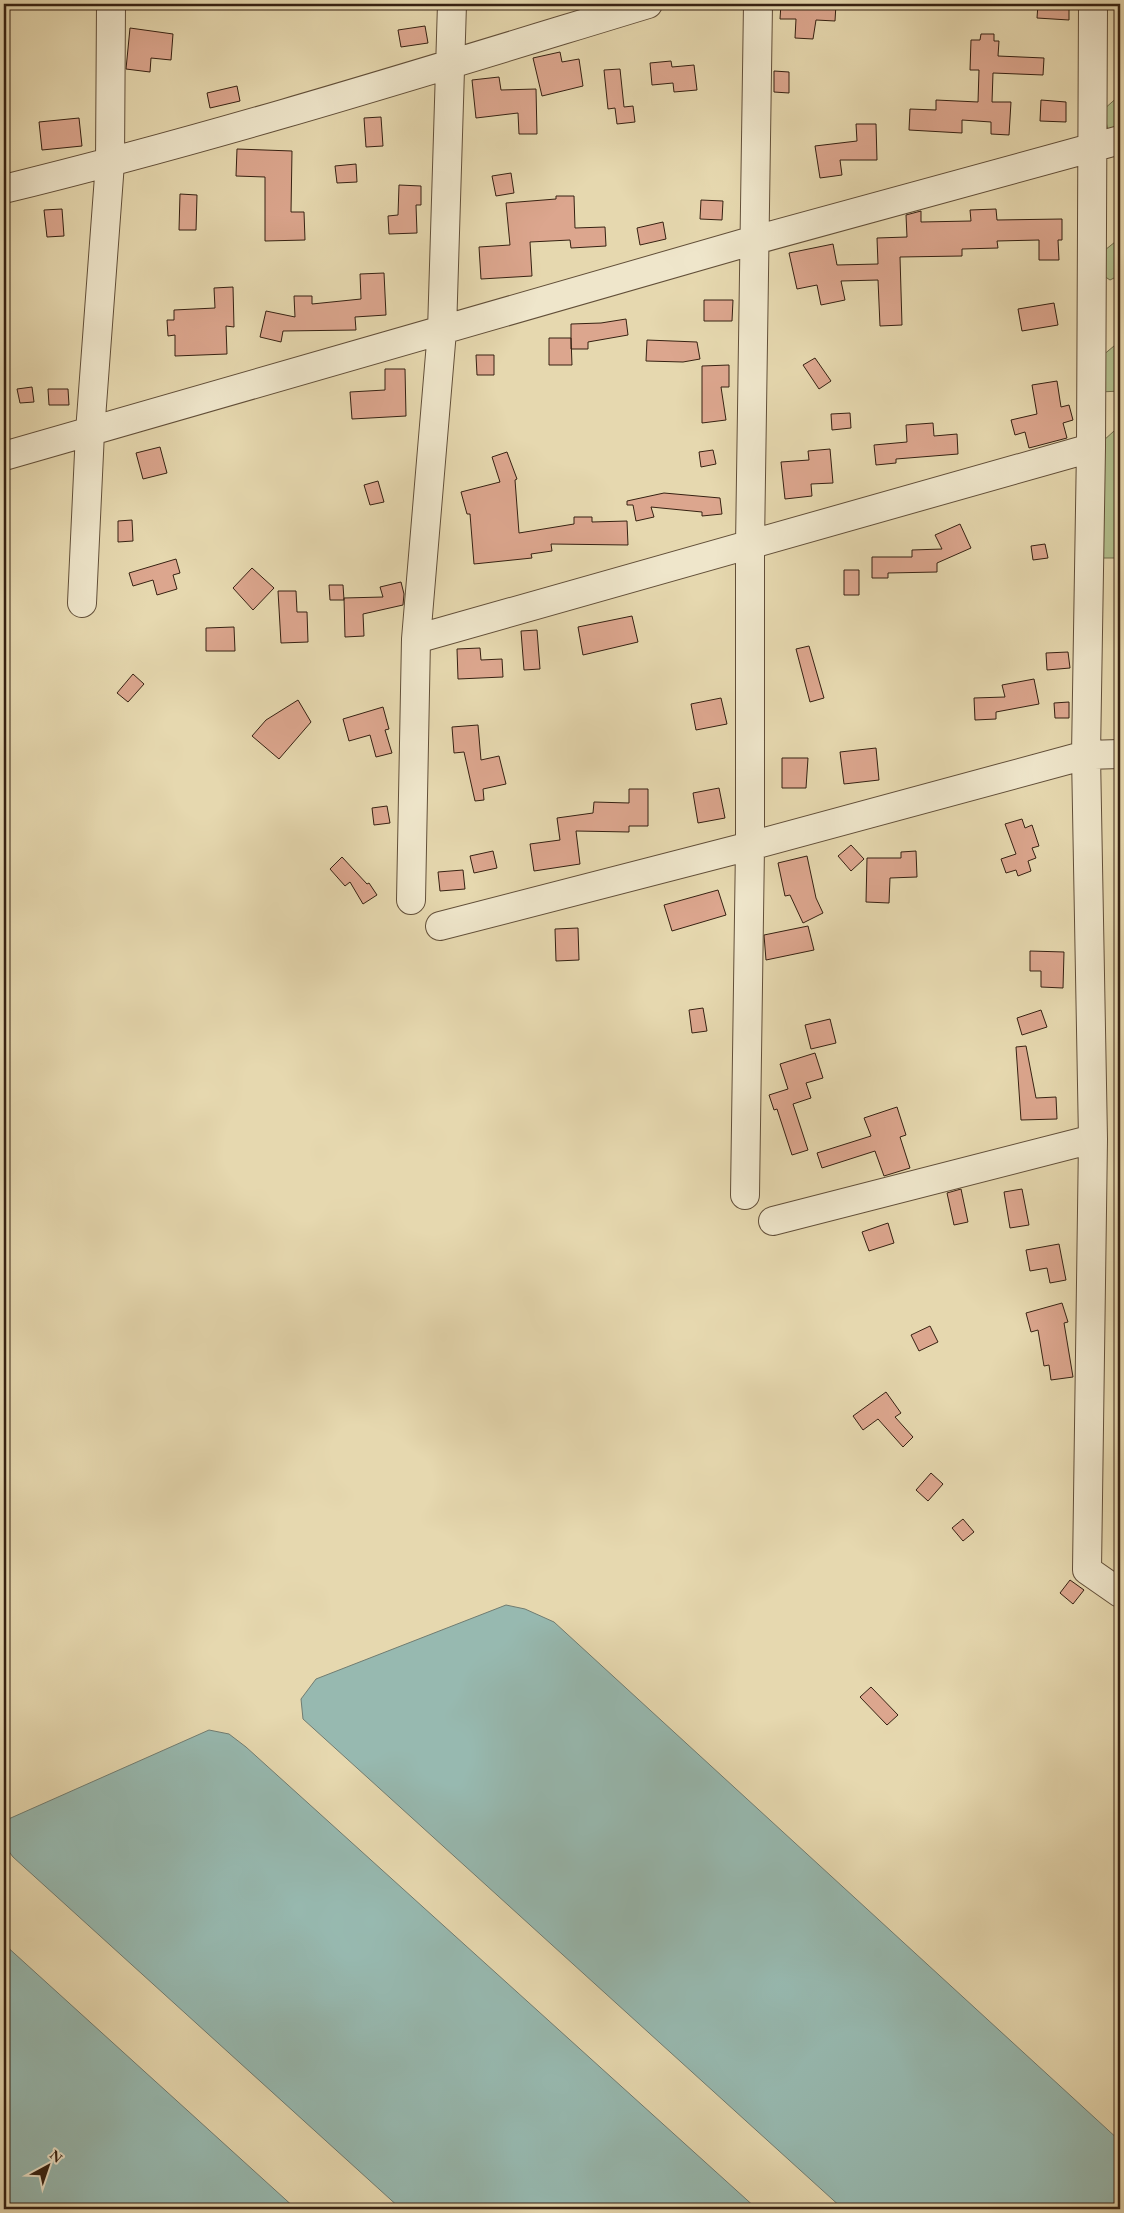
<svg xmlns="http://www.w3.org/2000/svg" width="1124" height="2213" viewBox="0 0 1124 2213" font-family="'EB Garamond',serif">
	<rect width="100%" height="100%" fill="#e6d8af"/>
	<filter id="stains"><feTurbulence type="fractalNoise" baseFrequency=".004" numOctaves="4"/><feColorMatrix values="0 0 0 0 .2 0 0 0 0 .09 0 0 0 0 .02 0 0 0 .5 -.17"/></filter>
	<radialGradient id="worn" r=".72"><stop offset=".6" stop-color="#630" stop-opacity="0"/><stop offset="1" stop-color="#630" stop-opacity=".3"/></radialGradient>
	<path fill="#b2bf8d" stroke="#747050" d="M1120,95v33l-12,2 -5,-20z
		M1120,238v37l-10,5 -9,-6 -1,-20z
		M1120,341v50l-20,1 -4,-31z
		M1119,430l1,128h-17l-8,-5 8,-112 11,-10z"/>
	<path fill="#97b9b0" stroke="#707c71" d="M506,1605l19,4 29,13 566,519v68h-277l-540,-490 -2,-20 15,-20z
		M209,1730l20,4 17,13 511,462h-356l-388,-352 -9,-12v-24z
		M4,1944l292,265h-292z"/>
	<path fill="#dca68e" stroke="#362112" d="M781,4h55l-1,17 -19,-1 -3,19 -18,-1 1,-19h-16z
		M1038,4h31v16l-32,-2z
		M425,26l3,17 -27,4 -3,-17z
		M130,28l43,6 -2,26 -20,-2 -1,14 -24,-3z
		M981,34h13v7h5l-1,15 46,2 -1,17 -50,-2 -1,29h19l-2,33 -18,-1v-12l-29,-2v13l-53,-3 1,-21 26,1v-10l42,2 1,-32h-9l1,-30h9z
		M560,52l2,10 17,-3 4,27 -41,10 -9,-38z
		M671,61l1,6 22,-2 3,25 -23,2 -1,-9 -21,2 -2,-22z
		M620,69l4,38 9,-1 2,16 -18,2 -2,-16 -7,1 -4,-39z
		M774,71l15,1v21l-15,-1z
		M499,77l2,13 35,-1 1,45h-18l-1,-21 -42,5 -4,-38z
		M237,86l3,15 -30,7 -3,-15z
		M1041,100l25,2v20l-26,-1z
		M381,117l2,29 -17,1 -2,-29z
		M79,118l3,28 -40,4 -3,-28z
		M856,124h20l1,36h-37l2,15 -22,3 -5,-32 42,-5z
		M237,149l55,2 -1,61h13l1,28 -40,1v-64l-29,-1z
		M356,164l1,18 -20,1 -2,-17z
		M511,173l3,20 -18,3 -4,-20z
		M399,185l22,1v19h-5l1,28 -28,1 -1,-18 10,-1z
		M180,194l17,1 -1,35h-17z
		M556,196h18l1,32 30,-1 1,19 -35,2 -1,-8 -40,2 2,34 -51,3 -2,-32 31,-2 -4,-42 50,-4z
		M701,200l22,1 -1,19 -22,-1z
		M62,209l2,27 -17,1 -3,-27z
		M996,209l1,11 65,-1v21h-4l1,20h-20v-20l-42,1 1,7 -36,1v7l-62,1 2,68 -22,1 -2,-46 -37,1 4,19 -24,5 -4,-20 -20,4 -8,-36 44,-9 4,21 41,-1 -1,-26 30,-1 -1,-22 15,-4v11l50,-1 -1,-11z
		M663,222l3,17 -26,6 -3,-17z
		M384,273l2,42 -31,2 1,13 -73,1 -2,11 -21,-5 6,-26 29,6 -1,-21h18v8l49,-5 -1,-25z
		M233,287l1,40 -8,-1 1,28 -52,2v-21l-7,1 -1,-16h7v-10l41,-2 -1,-20z
		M704,300h29l-1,21h-28z
		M1054,303l4,22 -36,6 -4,-22z
		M626,319l2,16 -40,7v7h-17v-25l30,-1z
		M549,338h22l1,27h-23z
		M647,340l50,2 3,17 -17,3 -37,-1z
		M476,355h18v20h-17z
		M815,358l16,23 -12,8 -16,-24z
		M729,365v22h-8l5,33 -24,3v-57z
		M385,369h20l1,47 -54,3 -2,-27 35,-2z
		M1057,381l4,26 8,-2 4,15 -10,3 4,15 -38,10 -4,-16 -10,3 -4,-15 26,-6 -5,-29z
		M32,387l2,15 -14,1 -3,-14z
		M48,389h20l1,16h-20z
		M850,413l1,15 -19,2 -1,-16z
		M933,423l1,13 23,-2 1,20 -62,5v4l-20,2 -2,-20 33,-3 -1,-17z
		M160,447l7,26 -24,6 -7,-26z
		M830,449l3,34 -22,1 1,12 -27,3 -4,-37 28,-2 -1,-9z
		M713,450l3,14 -15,3 -2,-15z
		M507,452l10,27 -2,1 4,53 55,-9v-7h18v5l35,-1 1,24 -77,-1 1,7 -21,3 1,4 -58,6 -4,-50h-3l-6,-22 39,-10 -8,-25z
		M378,481l6,21 -14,3 -6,-20z
		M664,493l56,5 2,16 -20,2v-4l-51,-5 3,10 -18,4 -3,-16h-6v-4z
		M132,520l1,21 -15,1v-21z
		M960,524l11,24 -34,15v9l-49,1v5h-16v-21h40v-7l30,-1 -7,-14z
		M1045,544l3,14 -15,2 -2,-14z
		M176,559l4,14 -7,2 4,14 -20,6 -4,-15 -20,6 -4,-13z
		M252,568l22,20 -21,22 -20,-22z
		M844,570h15v25h-15z
		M401,582l3,12 -1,11 -40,9 1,22 -19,1 -1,-39 39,-1 -3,-10z
		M329,585h14l1,15h-14z
		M278,591h18l1,21h10l1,30 -27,1z
		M632,616l6,26 -55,13 -5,-28z
		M234,627l1,24h-29v-23z
		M537,630l3,39 -16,1 -3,-39z
		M809,646l15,52 -14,4 -14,-53z
		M480,648l1,12 21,-1 1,18 -45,2 -1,-30z
		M1068,652l2,16 -23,2 -1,-17z
		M133,674l11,10 -16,18 -11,-9z
		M1034,679l5,25 -43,8v7l-21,1 -1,-22 31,-1 -3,-12z
		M721,698l6,26 -31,6 -5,-26z
		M298,700l13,22 -32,37 -27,-23 14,-16z
		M1069,702v16h-14l-1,-15z
		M383,707l6,22 -4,1 7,23 -16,4 -6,-22 -21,6 -6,-22z
		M478,725l3,35 18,-4 7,28 -23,5 1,11 -9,1 -11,-49 -10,1 -2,-26z
		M876,748l3,32 -35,4 -4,-32z
		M782,758h26l-2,30h-24z
		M719,788l6,30 -27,5 -5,-30z
		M629,789h19v37h-19v6l-53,-1 4,33 -46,7 -4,-27 30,-4 -3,-22 36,-5 1,-11 35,1z
		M387,806l3,17 -16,2 -2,-17z
		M1022,819l3,9 7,-3 7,21 -7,2 4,10 -8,3 3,10 -13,5 -2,-6 -10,3 -5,-14 15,-5 -11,-30z
		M851,845l13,14 -13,12 -13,-15z
		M493,851l4,17 -23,5 -4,-17z
		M916,851l1,26 -27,1 -1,25 -23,-1 1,-44h34v-6z
		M807,856l9,42 7,15 -20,10 -13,-28 -5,1 -7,-33z
		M342,857l25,27 2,-1 8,12 -14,9 -13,-22 -5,4 -15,-17z
		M463,870l2,19 -25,2 -2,-19z
		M718,890l8,25 -54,16 -8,-26z
		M808,926l6,24 -48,10 -2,-25z
		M578,928l1,32 -23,1 -1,-32z
		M1030,951l34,1 -1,36 -22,-1v-16h-11z
		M703,1008l4,23 -15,2 -3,-23z
		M1041,1010l6,17 -25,8 -5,-17z
		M830,1019l6,24 -25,6 -6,-24z
		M1026,1046l10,52 20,-1 1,22 -36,1 -5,-73z
		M815,1053l8,25 -17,5 5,15 -18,6 15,46 -16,5 -15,-46 -3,1 -5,-15 19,-6 -8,-25z
		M897,1107l9,28 -6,2 10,31 -26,8 -9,-25 -53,17 -5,-15 54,-17 -7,-18z
		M961,1189l7,33 -14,3 -7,-32z
		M1022,1189l7,36 -19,3 -6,-36z
		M888,1223l6,20 -25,8 -7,-19z
		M1059,1244l7,36 -16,3 -3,-15 -17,3 -4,-21z
		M1062,1303l6,19 -4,1 9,54 -22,3 -2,-15 -5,1 -6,-36 -7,2 -5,-19z
		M930,1326l8,16 -19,9 -8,-16z
		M886,1392l15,21 -6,4 18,20 -10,10 -25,-28 -15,11 -10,-14z
		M931,1473l12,11 -15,17 -12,-11z
		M963,1519l11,13 -11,9 -11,-13z
		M1070,1580l14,10 -11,14 -13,-11z
		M871,1687l27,28 -11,10 -27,-28z"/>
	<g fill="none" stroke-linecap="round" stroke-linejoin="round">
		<g stroke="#624f39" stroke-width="30">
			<path id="minor" d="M1093,4l-2,444 -5,307 7,384 -6,431 33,23
				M4,189c217,-53 430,-120 644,-185
				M4,456l751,-216 365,-100
				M82,603l8,-171 20,-269 1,-159
				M416,639l675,-191
				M411,900l5,-261 26,-308 10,-327
				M440,926l310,-80 336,-91 34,-1
				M745,1195l5,-349v-301l8,-541
				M773,1221l320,-82"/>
		</g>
		<use href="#minor" stroke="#efe6cb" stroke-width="28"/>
	</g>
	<rect width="1124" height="2213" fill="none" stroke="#e6d8af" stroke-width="20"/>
	<rect x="5" y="5" width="1114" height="2203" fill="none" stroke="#362112" stroke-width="2.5"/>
	<rect x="10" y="10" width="1104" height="2193" fill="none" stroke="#362112"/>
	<g transform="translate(48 2166) rotate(40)" stroke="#efe6cb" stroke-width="4" paint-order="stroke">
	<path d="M0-4L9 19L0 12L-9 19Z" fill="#362112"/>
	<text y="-8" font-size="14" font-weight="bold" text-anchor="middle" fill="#362112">N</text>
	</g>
	<rect width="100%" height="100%" filter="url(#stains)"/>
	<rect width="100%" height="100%" fill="url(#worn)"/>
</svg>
